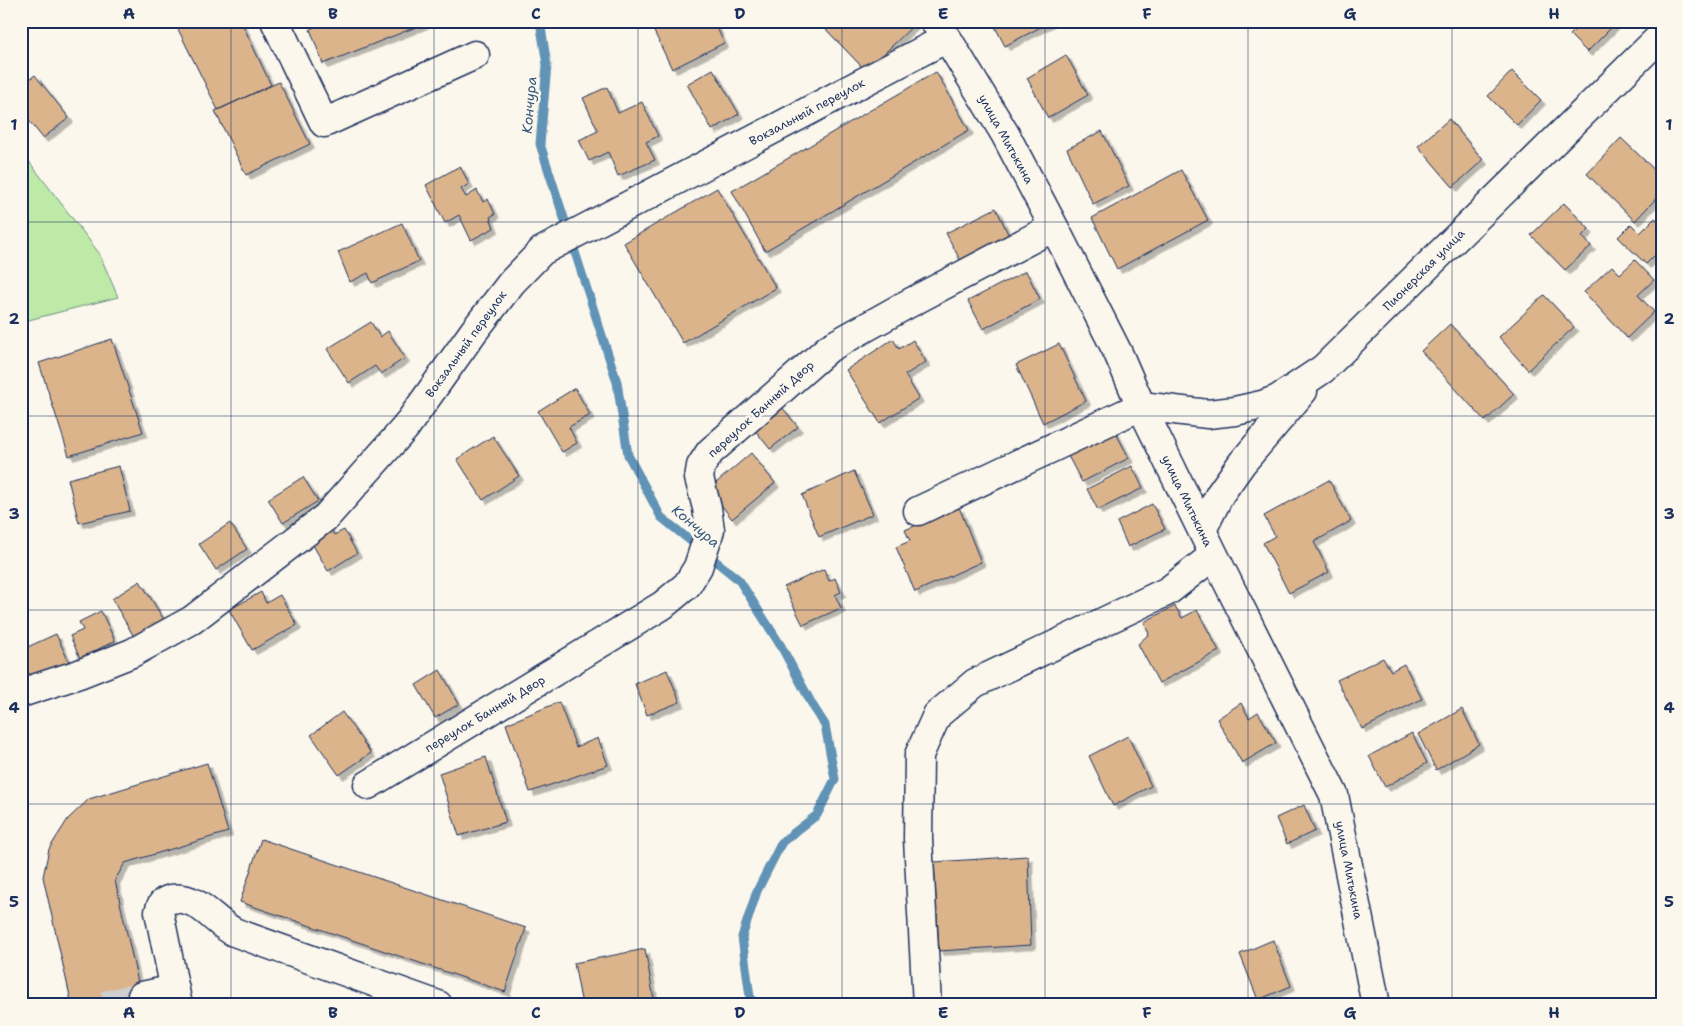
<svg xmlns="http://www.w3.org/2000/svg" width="1683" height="1026" viewBox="0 0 1683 1026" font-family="'Shantell Sans',sans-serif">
	<defs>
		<filter id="shadow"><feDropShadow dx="4.5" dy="4.5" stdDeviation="0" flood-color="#0004"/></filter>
	</defs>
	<rect width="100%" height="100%" fill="#fbf7ec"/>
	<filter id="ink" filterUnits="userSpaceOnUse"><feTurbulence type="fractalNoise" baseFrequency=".02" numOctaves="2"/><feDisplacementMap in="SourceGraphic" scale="10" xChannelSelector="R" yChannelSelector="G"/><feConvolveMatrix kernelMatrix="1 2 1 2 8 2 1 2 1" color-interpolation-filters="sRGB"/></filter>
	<g filter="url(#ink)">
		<path fill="#bdeaa7" stroke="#6c8c82" d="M21,151l78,102 19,44 -97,25z"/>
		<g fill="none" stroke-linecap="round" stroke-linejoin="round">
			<path stroke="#6193b6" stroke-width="9" d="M540,21l7,44 -7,79 77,238 11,73 33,62 78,63 42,66 32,60 12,19 10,54 -18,36 -35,27 -25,49 -15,46 8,60 7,8"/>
		</g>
		<path fill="#dbb48c" stroke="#1b2f5e" filter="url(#shadow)" d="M174,21h67l30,64 -53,25z
			M329,21h102l-108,43 -13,-35z
			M649,21h65l10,22 -52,26z
			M818,21h100l-52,50z
			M992,21h58v1l-45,24z
			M1584,21h34l-31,31 -17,-17z
			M1066,55l22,40 -40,23 -21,-40z
			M713,69l26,45 -27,16 -25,-46z
			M1512,71l29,29 -24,25 -29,-29z
			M936,72l33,58 -204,121 -33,-60z
			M35,75l34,43 -26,20 -22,-27v-25z
			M279,82l31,62 -64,31 -31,-64z
			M607,87l11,26 24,-11 16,34 -12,6 9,18 -37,16 -10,-24 -19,9 -10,-21 19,-9 -15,-33z
			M1449,119l34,41 -30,27 -35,-41z
			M1102,131l27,55 -36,18 -26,-55z
			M1621,138l41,39v15l-27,29 -48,-47z
			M460,166l9,18 -8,5 5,8 11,-7 6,12 5,-3 7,15 -5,3 4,11 -23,12 -12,-25 -14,8 -19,-38z
			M1181,170l27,50 -91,49 -25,-51z
			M717,188l59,100 -93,55 -59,-100z
			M1564,203l25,26 -7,7 9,10 -26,24 -34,-35z
			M996,208l13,28 -49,24 -14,-27z
			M1655,218l7,6v39l-8,-7 -8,8 -28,-27 13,-13 9,9z
			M402,223l17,38 -47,22 -4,-10 -18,9 -12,-30z
			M1635,260l19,20 -16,15 16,17 -27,26 -43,-46 28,-26 8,8z
			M1026,271l14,28 -57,30 -15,-28z
			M1544,295l30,32 -46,43 -29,-33z
			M371,322l9,15 8,-6 17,27 -24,16 -6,-8 -26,17 -22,-34z
			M1450,324l64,70 -29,27 -64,-70z
			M112,339l31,93 -74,24 -30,-93z
			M893,339l6,10 14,-9 13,22 -21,13 14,23 -39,25 -34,-53z
			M1059,344l27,57 -43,22 -27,-58z
			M575,388l15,27 -21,12 8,16 -15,9 -24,-41z
			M782,407l16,20 -28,22 -16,-20z
			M1115,431l14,27 -47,24 -14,-26z
			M493,436l26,40 -36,24 -26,-41z
			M751,453l24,30 -43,36 -23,-30z
			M119,466l11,45 -51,12 -11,-44z
			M1132,466l11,22 -45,22 -11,-21z
			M854,471l19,43 -54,23 -17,-42z
			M303,477l15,24 -35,22 -15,-24z
			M1329,480l22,41 -37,21 15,30 -40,21 -26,-50 12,-7 -11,-20z
			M1152,504l13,25 -37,18 -11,-25z
			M959,507l22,55 -66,30 -19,-45 14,-6 -5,-11z
			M230,523l17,26 -31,21 -17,-26z
			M330,527l4,8 10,-5 13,23 -29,18 -18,-31z
			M824,569l5,12 6,-3 6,14 -6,3 6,13 -38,17 -19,-38z
			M140,581l26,42 -29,19 -25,-43z
			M261,592l5,11 14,-8 17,30 -45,25 -23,-40z
			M1175,606l7,12 15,-8 22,41 -60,32 -21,-39 11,-10 -5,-12z
			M101,611l14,30 -35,17 -10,-22 13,-6 -4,-8z
			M56,634l13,28 -37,18 -11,-21v-9z
			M1383,658l8,13 13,-7 18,35 -60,30 -25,-49z
			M440,670l19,34 -24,14 -19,-33z
			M667,670l13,32 -33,13 -12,-31z
			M559,702l17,45 22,-9 10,27 -78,27 -24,-68z
			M1241,703l8,15 9,-6 18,31 -34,20 -25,-44z
			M1462,709l17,35 -43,26 -18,-36z
			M342,712l29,41 -32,22 -28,-40z
			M1412,733l15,30 -42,24 -16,-31z
			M1128,736l23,50 -38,20 -24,-50z
			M486,757l20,65 -47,14 -20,-63z
			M207,763l21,69 -103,31 -10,17 28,125h-71l-29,-128 6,-28 19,-30 21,-20z
			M1304,805l11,26 -28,13 -11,-26z
			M261,839l265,89 -21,64 -265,-90z
			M1028,856l3,89 -92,6 -5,-89z
			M1273,940l18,46 -33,14 -18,-46z
			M645,949l10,56h-73l-8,-42z"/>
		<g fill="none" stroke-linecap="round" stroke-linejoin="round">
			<path stroke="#cecfd0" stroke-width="28" stroke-dasharray="28 14" stroke-linecap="butt" d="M104,1005l38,-9"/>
			<g stroke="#1b2f5e" stroke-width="31">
				<path id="minor" d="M275,21l49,102 151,-68
					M934,21l13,17 58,96 49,93 64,126 23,53 73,149 120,240 42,210
					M1141,406l67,8 27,-3 27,-6 16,-6 45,-30 339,-334
					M918,511l223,-105
					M1202,530l18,-36 22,-31 61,-72
					M21,693l58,-19 53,-21 60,-33 134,-103 79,-89 69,-97 38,-49 30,-31 405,-213
					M368,785l295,-180 24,-20 11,-18 12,-37 -3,-22 -8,-30 2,-12 9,-14 119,-104 75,-42 150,-79
					M142,996l33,-7
					M178,1005l-19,-93c2,-8 4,-11 12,-13 26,-5 42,22 63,33l204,73
					M927,1005l-9,-166 1,-84 18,-40 38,-32 193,-92 46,-36"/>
			</g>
			<use href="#minor" stroke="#fbf7ec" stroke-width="28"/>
		</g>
	</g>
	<path fill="none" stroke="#1b2f5e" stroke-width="1" stroke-opacity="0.55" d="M231,21v984M434,21v984M638,21v984M842,21v984M1045,21v984M1248,21v984M1452,21v984M21,222h1641M21,416h1641M21,610h1641M21,804h1641"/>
	<g text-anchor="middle" stroke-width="5" stroke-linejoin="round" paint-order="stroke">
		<g font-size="12" fill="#1b2f5e" stroke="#fbf7ec">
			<text transform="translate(807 112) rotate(-28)" y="4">Вокзальный переулок</text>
			<text transform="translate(1006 139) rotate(61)" y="4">улица Митькина</text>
			<text transform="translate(1424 270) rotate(-45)" y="4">Пионерская улица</text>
			<text transform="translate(466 344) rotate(-54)" y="4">Вокзальный переулок</text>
			<text transform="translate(761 409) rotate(-42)" y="4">переулок Банный Двор</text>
			<text transform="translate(1187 501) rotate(64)" y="4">улица Митькина</text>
			<text transform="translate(485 714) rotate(-31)" y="4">переулок Банный Двор</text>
			<text transform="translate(1349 870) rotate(79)" y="4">улица Митькина</text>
		</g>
		<g font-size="14" font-style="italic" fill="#385982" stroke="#fbf7ec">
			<text transform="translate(529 105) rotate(-85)" y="5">Кончура</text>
			<text transform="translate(696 526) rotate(40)" y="5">Кончура</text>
		</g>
	</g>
	<rect width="1683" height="1026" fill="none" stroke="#fbf7ec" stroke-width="55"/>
	<rect x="28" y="28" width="1628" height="970" fill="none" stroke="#1b2f5e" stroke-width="2"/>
	<g font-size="16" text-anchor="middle" font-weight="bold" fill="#1b2f5e">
		<text x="129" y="19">A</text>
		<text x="333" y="19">B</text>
		<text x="536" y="19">C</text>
		<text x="740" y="19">D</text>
		<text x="943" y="19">E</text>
		<text x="1147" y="19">F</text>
		<text x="1350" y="19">G</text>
		<text x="1554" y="19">H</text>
		<text x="14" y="130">1</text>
		<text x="1669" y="130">1</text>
		<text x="14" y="324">2</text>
		<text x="1669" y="324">2</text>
		<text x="14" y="519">3</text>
		<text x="1669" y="519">3</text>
		<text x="14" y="713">4</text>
		<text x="1669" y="713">4</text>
		<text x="14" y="907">5</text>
		<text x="1669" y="907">5</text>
		<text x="129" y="1018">A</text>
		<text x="333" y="1018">B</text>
		<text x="536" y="1018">C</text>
		<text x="740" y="1018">D</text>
		<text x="943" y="1018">E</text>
		<text x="1147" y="1018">F</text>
		<text x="1350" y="1018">G</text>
		<text x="1554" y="1018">H</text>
	</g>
</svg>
